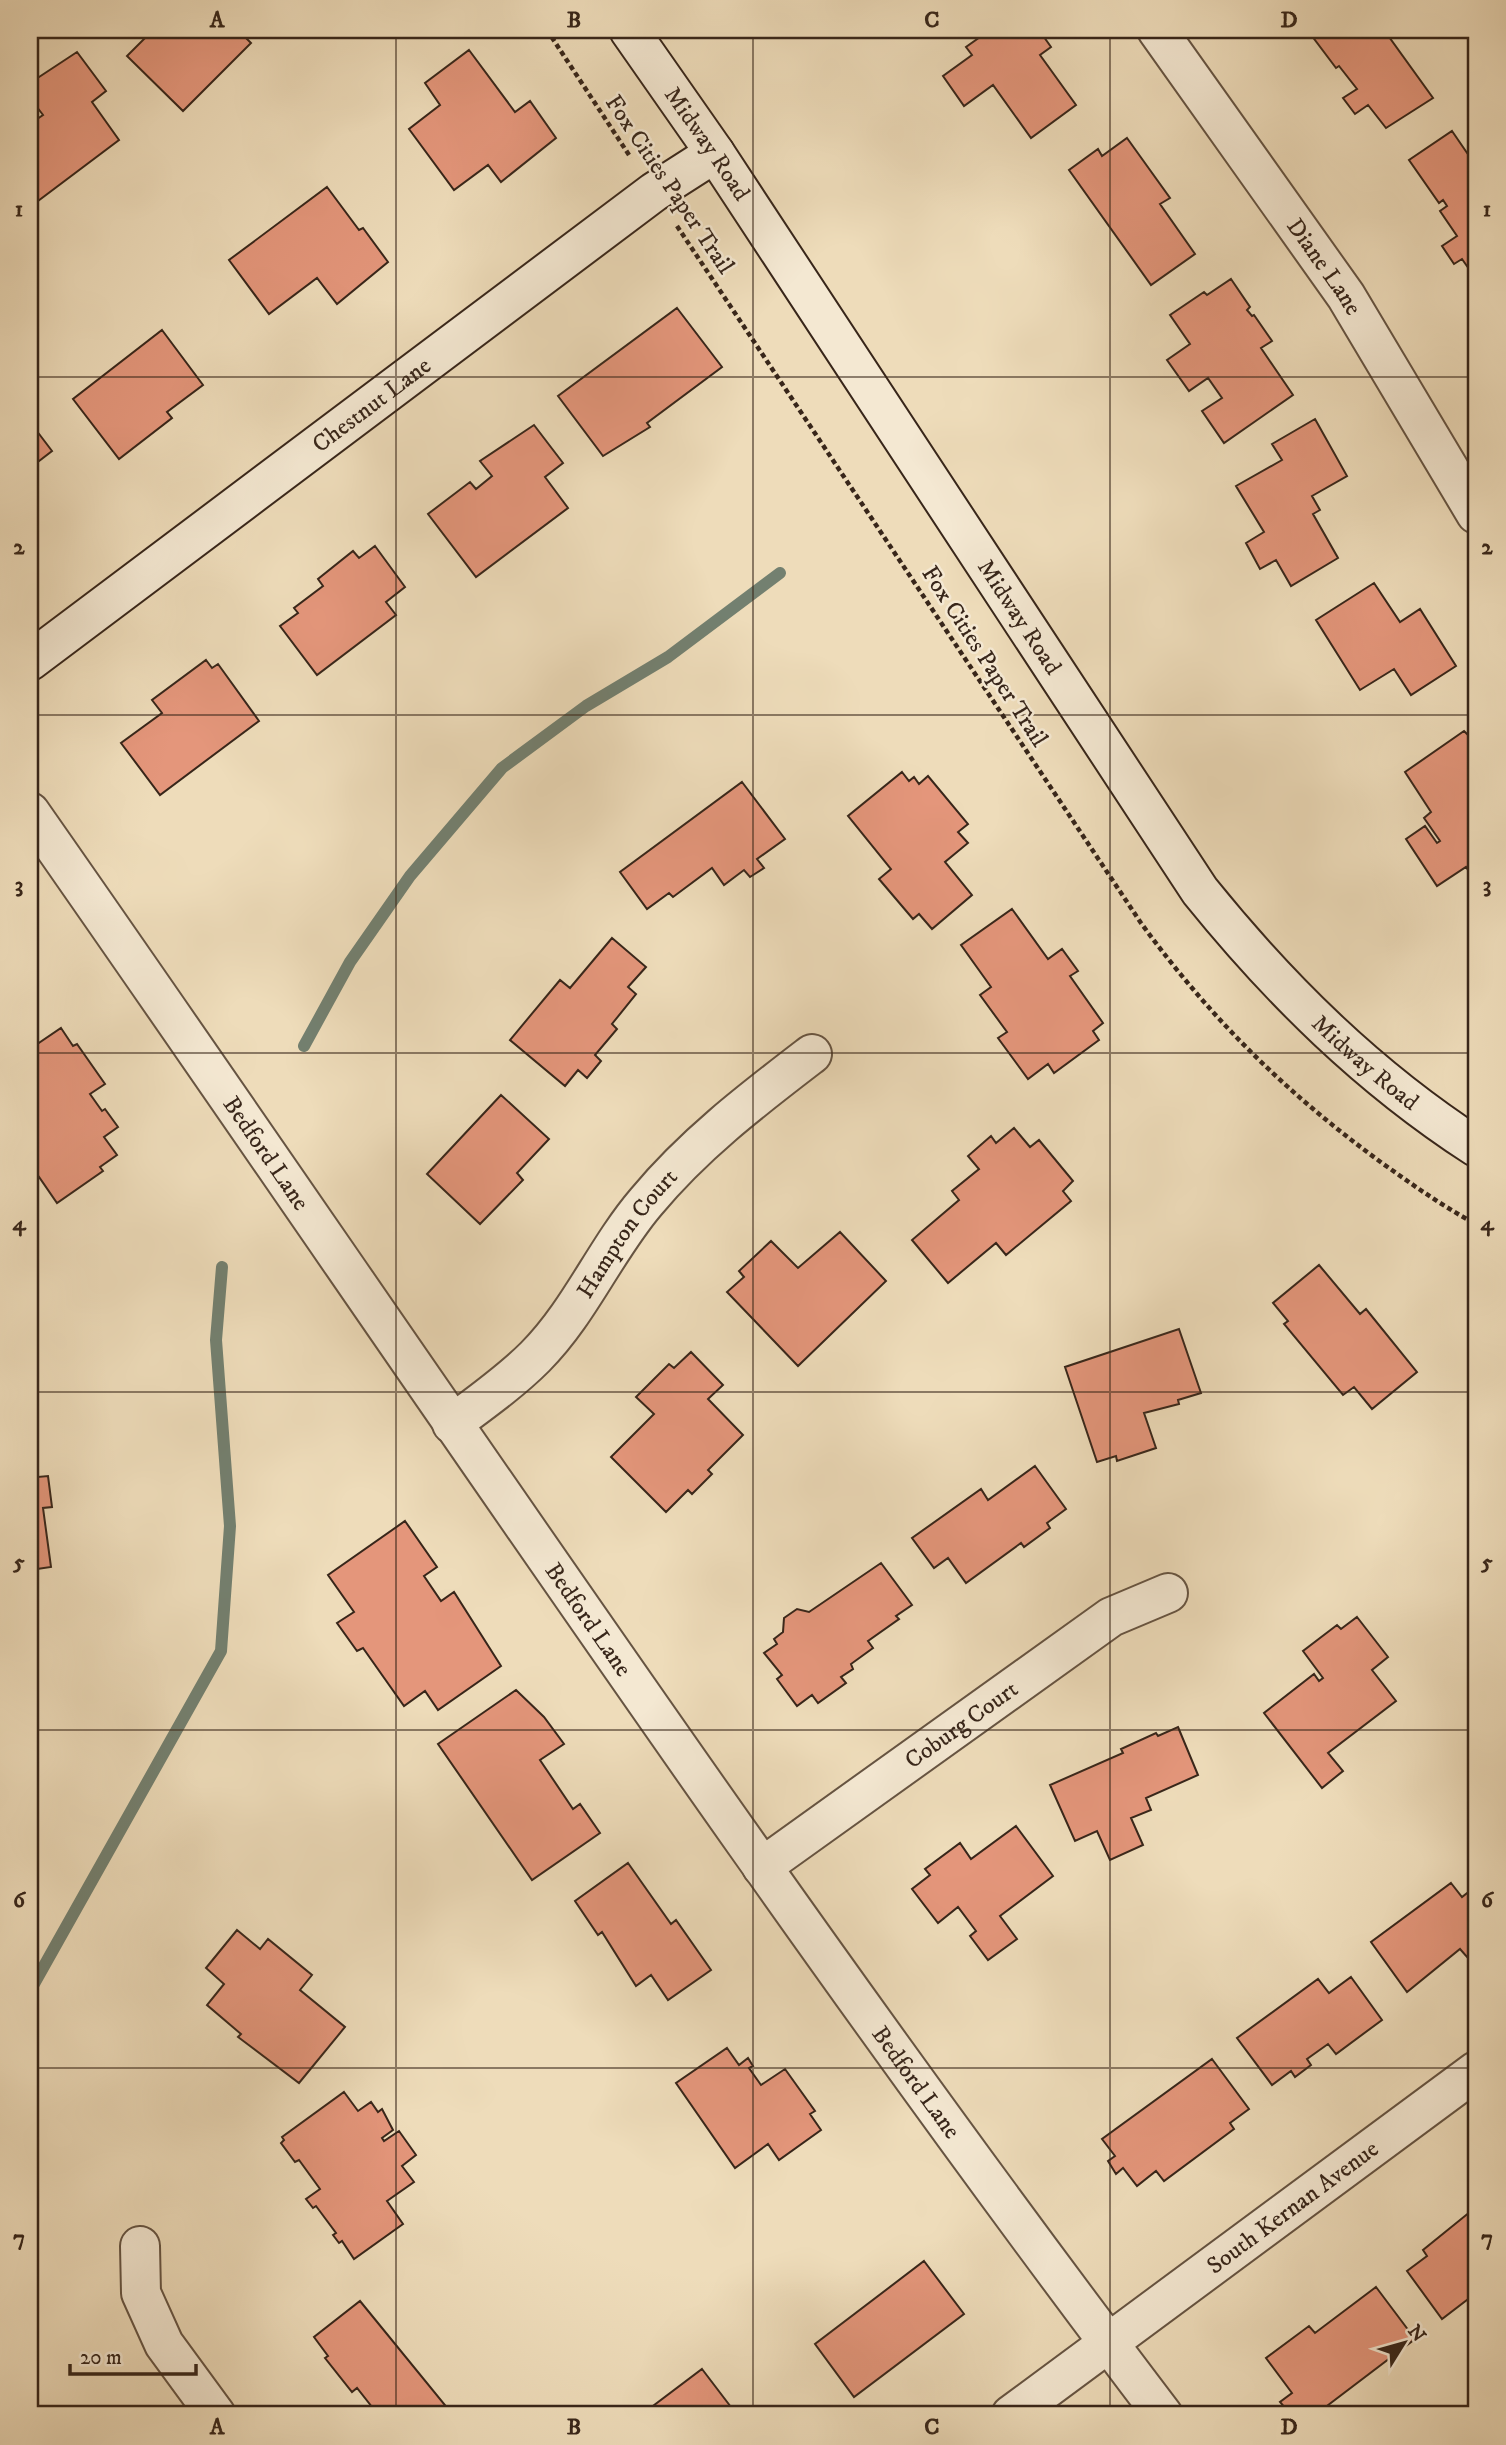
<svg xmlns="http://www.w3.org/2000/svg" width="1506" height="2445" viewBox="0 0 1506 2445" font-family="'IM FELL DW Pica',serif">
	<rect width="100%" height="100%" fill="#eedcba"/>
	<filter id="stains"><feTurbulence type="fractalNoise" baseFrequency=".00286" numOctaves="4"/><feColorMatrix values="0 0 0 0 .2 0 0 0 0 .09 0 0 0 0 .02 0 0 0 .5 -.17"/></filter>
	<radialGradient id="worn" r=".72"><stop offset=".6" stop-color="#630" stop-opacity="0"/><stop offset="1" stop-color="#630" stop-opacity=".3"/></radialGradient>
	<g fill="none" stroke-linecap="round" stroke-linejoin="round">
		<path stroke="#738070" stroke-width="12" d="M304,1046l46,-84 60,-86 92,-108 84,-62 82,-49 112,-84
			M30,1991l191,-340 9,-125 -14,-186 6,-73"/>
	</g>
	<path fill="#e4967b" stroke="#38261a" stroke-width="2" d="M153,30h85l13,13 -68,68 -56,-55z
		M990,30h49l12,17 -11,8 36,50 -45,33 -38,-53 -29,21 -21,-30 29,-21 -6,-8z
		M1313,30h63l3,4 5,-4 49,68 -47,30 -18,-23 -13,9 -12,-16 14,-9 -18,-23 -3,2 -27,-36z
		M469,50l46,62 15,-11 26,37 -55,44 -13,-17 -34,25 -45,-61 31,-24 -15,-22z
		M77,52l29,39 -14,11 27,38 -89,67v-92l4,6 9,-6 -13,-17v-15z
		M1452,131l24,35v113l-14,-20 -8,5 -12,-18 15,-10 -17,-25 7,-5 -4,-6 -4,3 -30,-43z
		M1127,138l43,60 -10,6 35,50 -44,31 -82,-115 29,-21 4,7z
		M327,187l32,43 4,-2 25,34 -51,42 -20,-26 -48,36 -40,-54z
		M1231,279l19,28 -3,3 5,6 2,-1 18,26 -11,7 32,47 -69,48 -22,-32 20,-13 -14,-20 -19,13 -22,-31 23,-16 -20,-29 34,-23 3,3z
		M677,308l45,59 -75,56 3,4 -47,29 -45,-60z
		M162,330l41,55 -36,27 5,6 -53,41 -46,-60z
		M1315,419l32,57 -35,20 8,14 -7,4 25,44 -47,28 -15,-26 -16,9 -14,-26 18,-11 -28,-46 46,-26 -10,-16z
		M30,422l22,29 -22,17z
		M534,425l29,38 -18,14 23,31 -92,69 -48,-63 42,-32 6,7 16,-13 -12,-15z
		M375,546l30,41 -19,15 10,13 -79,60 -37,-49 18,-13 -4,-5 29,-22 -5,-7 35,-28 6,7z
		M1374,583l26,39 20,-13 36,57 -45,29 -17,-26 -34,21 -44,-70z
		M206,660l6,8 6,-4 41,57 -99,74 -39,-52 41,-30 -10,-13z
		M1464,731l12,12v134l-2,2 -8,-12 -29,19 -31,-47 19,-13 12,17 3,-2 -16,-23 7,-6 -26,-40z
		M902,772l7,9 5,-4 5,7 9,-8 40,48 -10,8 10,11 -23,19 27,33 -40,34 -13,-15 -6,5 -34,-40 12,-10 -43,-53z
		M742,782l43,57 -28,20 7,9 -14,9 -6,-7 -20,15 -12,-17 -39,29 -4,-4 -22,16 -27,-37z
		M1012,909l36,50 14,-10 16,22 -8,5 33,47 -10,8 6,9 -45,33 -6,-9 -20,15 -30,-41 9,-6 -27,-37 11,-8 -30,-42z
		M612,938l34,29 -18,20 8,7 -24,30 5,5 -22,26 6,6 -14,17 -9,-8 -13,16 -55,-46 50,-60 10,8z
		M61,1028l12,18 4,-2 28,40 -15,10 12,17 3,-2 13,18 -14,10 13,18 -17,12 3,4 -46,32 -18,-26 -3,2 -6,-9v-121z
		M501,1095l48,44 -32,34 6,7 -43,44 -53,-50z
		M1014,1128l16,19 9,-7 34,41 -10,10 8,10 -65,54 -10,-12 -48,40 -36,-43 47,-40 -7,-9 27,-22 -11,-13 23,-20 5,7z
		M840,1232l46,49 -88,85 -71,-74 17,-15 -5,-6 32,-30 27,27z
		M1319,1265l41,49 6,-5 51,63 -45,37 -18,-22 -11,8 -59,-71 4,-3 -15,-18z
		M1179,1329l22,64 -23,7 1,4 -35,9 12,35 -39,13 -1,-5 -19,6 -32,-95z
		M691,1352l32,33 -15,14 35,36 -35,35 4,4 -20,20 -4,-4 -22,22 -55,-55 43,-43 -18,-17 33,-33 5,4z
		M30,1454h4l4,23 10,-1 4,31 -9,1 8,59 -21,3z
		M1035,1466l31,43 -19,14 3,5 -26,19 -3,-4 -55,40 -18,-25 -14,10 -22,-30 69,-49 7,11z
		M405,1521l32,46 -13,9 17,25 13,-9 47,74 -63,44 -13,-19 -21,15 -41,-58 -6,3 -20,-28 17,-11 -26,-37z
		M881,1563l31,42 -16,11 3,3 -31,22 5,7 -22,16 2,5 -12,8 5,6 -28,20 -6,-8 -15,11 -20,-27 5,-4 -18,-22 13,-9 -3,-5 9,-7 1,-14 13,-9 12,3z
		M1357,1617l31,40 -16,13 24,31 -68,52 15,18 -21,17 -58,-75 50,-39 5,7 4,-3 -20,-27 34,-26 4,4z
		M516,1690l28,27 20,27 -24,16 33,49 7,-5 20,29 -68,47 -94,-136z
		M1178,1727l20,48 -52,23 5,12 -20,8 12,27 -33,15 -13,-29 -22,10 -25,-56 73,-32 -2,-4 35,-16 2,3z
		M1016,1826l37,50 -53,40 17,23 -29,21 -18,-24 6,-5 -18,-24 -20,16 -26,-34 18,-14 -5,-6 35,-26 11,16z
		M628,1863l43,61 5,-4 35,50 -43,30 -17,-25 -15,11 -34,-54 -4,3 -23,-34z
		M1451,1883l11,14 14,-11v64l-9,7 -7,-8 -53,43 -36,-50z
		M237,1930l23,19 8,-10 44,36 -12,15 45,37 -46,56 -61,-46 3,-3 -34,-29 17,-21 -18,-16z
		M1351,1977l31,43 -46,34 -8,-10 -21,15 4,6 -16,12 -4,-6 -19,14 -35,-47 81,-59 11,14z
		M727,2048l12,17 9,-7 5,8 -4,2 12,17 24,-16 30,42 -5,3 11,16 -42,30 -11,-16 -33,24 -59,-85z
		M1212,2059l37,50 -19,14 4,6 -70,52 -8,-10 -19,15 -14,-18 -7,6 -8,-13 7,-5 -13,-17z
		M344,2092l14,19 13,-9 7,10 4,-3 11,21 -11,8 2,3 15,-10 17,24 -14,11 12,16 -27,19 16,23 -49,35 -12,-18 -3,2 -6,-8 3,-2 -20,-27 -3,2 -7,-9 14,-10 -21,-29 -4,2 -14,-19 3,-3 -2,-3z
		M1476,2207v86l-34,26 -35,-48 20,-15 -4,-6z
		M924,2261l40,53 -110,83 -39,-53z
		M1376,2287l39,52 -100,76h-24l-11,-13 12,-9 -26,-35 43,-32 6,7z
		M360,2301l89,109 -7,5h-81l11,-8 -15,-19 -5,4 -27,-34 3,-2 -14,-19z
		M702,2369l35,46h-96z"/>
	<g fill="none" stroke-linecap="round" stroke-linejoin="round">
		<g stroke="#665442" stroke-width="42">
			<g id="street">
				<path id="s1" d="M1157,30l189,266 130,218"/>
				<path id="s2" d="M30,812c375,536 737,1082 1133,1603"/>
				<path id="s3" d="M452,1424c28,-21 58,-42 83,-67 45,-45 70,-107 111,-155 48,-58 106,-102 166,-148"/>
				<path id="s4" d="M762,1867l349,-250 57,-24"/>
				<path d="M140,2246l1,47 23,51 52,71"/>
				<path id="s5" d="M1011,2415l465,-344"/>
			</g>
		</g>
		<g stroke="#38261a" stroke-width="42">
			<g id="secondary">
				<path id="s6" d="M629,30l86,123 485,738c80,99 168,186 276,256"/>
				<path id="s7" d="M30,661l624,-469 61,-39"/>
			</g>
		</g>
		<path stroke="#38261a" stroke-width="4.5" stroke-dasharray="5 3.5" stroke-linecap="butt" d="M547,30l84,128
			M677,226l464,697c70,96 145,170 241,240 31,22 60,43 94,61"/>
		<use href="#street" stroke="#f4e8d2" stroke-width="38"/>
		<use href="#secondary" stroke="#f4e8d2" stroke-width="38"/>
	</g>
	<path fill="none" stroke="#38261a" stroke-width="2" stroke-opacity="0.55" d="M396,30v2385M753,30v2385M1110,30v2385M30,377h1446M30,715h1446M30,1053h1446M30,1392h1446M30,1730h1446M30,2068h1446"/>
	<g text-anchor="middle" stroke-width="5" stroke-linejoin="round" paint-order="stroke">
		<g font-size="24" fill="#38261a" stroke="#f4e8d2">
			<text dy="8" stroke="none"><textPath href="#s6" startOffset="138">Midway Road</textPath></text>
			<text transform="translate(670 184) rotate(56)" y="8">Fox Cities Paper Trail</text>
			<text dy="8" stroke="none"><textPath href="#s1" startOffset="290">Diane Lane</textPath></text>
			<text dy="8" stroke="none"><textPath href="#s7" startOffset="427">Chestnut Lane</textPath></text>
			<text dy="8" stroke="none"><textPath href="#s6" startOffset="705">Midway Road</textPath></text>
			<text transform="translate(985 656) rotate(57)" y="8">Fox Cities Paper Trail</text>
			<text dy="8" stroke="none"><textPath href="#s6" startOffset="1272">Midway Road</textPath></text>
			<text dy="8" stroke="none"><textPath href="#s2" startOffset="415">Bedford Lane</textPath></text>
			<text dy="8" stroke="none"><textPath href="#s3" startOffset="261">Hampton Court</textPath></text>
			<text dy="8" stroke="none"><textPath href="#s2" startOffset="982">Bedford Lane</textPath></text>
			<text dy="8" stroke="none"><textPath href="#s4" startOffset="245">Coburg Court</textPath></text>
			<text dy="8" stroke="none"><textPath href="#s2" startOffset="1549">Bedford Lane</textPath></text>
			<text dy="8" stroke="none"><textPath href="#s5" startOffset="350">South Kernan Avenue</textPath></text>
		</g>
	</g>
	<rect width="1506" height="2445" fill="none" stroke="#eedcba" stroke-width="77"/>
	<g transform="translate(1404 2343) rotate(53)" stroke="#f4e8d2" stroke-width="5" paint-order="stroke">
	<path d="M0-5L12 26L0 18L-12 26Z" fill="#38261a"/>
	<text y="-10" font-size="19" font-weight="bold" text-anchor="middle" fill="#38261a">N</text>
	</g>
	<path d="M70 2364v10h126v-10" fill="none" stroke="#38261a" stroke-width="3.5"/>
	<text x="80" y="2364" font-size="21" fill="#38261a" stroke="#f4e8d2" stroke-width="5" paint-order="stroke">20 m</text>
	<rect x="38" y="38" width="1430" height="2368" fill="none" stroke="#38261a" stroke-width="2.5"/>
	<g font-size="23" text-anchor="middle" font-weight="bold" fill="#38261a">
		<text x="217" y="27">A</text>
		<text x="574" y="27">B</text>
		<text x="932" y="27">C</text>
		<text x="1289" y="27">D</text>
		<text x="19" y="216">1</text>
		<text x="1487" y="216">1</text>
		<text x="19" y="554">2</text>
		<text x="1487" y="554">2</text>
		<text x="19" y="892">3</text>
		<text x="1487" y="892">3</text>
		<text x="19" y="1230">4</text>
		<text x="1487" y="1230">4</text>
		<text x="19" y="1569">5</text>
		<text x="1487" y="1569">5</text>
		<text x="19" y="1907">6</text>
		<text x="1487" y="1907">6</text>
		<text x="19" y="2245">7</text>
		<text x="1487" y="2245">7</text>
		<text x="217" y="2434">A</text>
		<text x="574" y="2434">B</text>
		<text x="932" y="2434">C</text>
		<text x="1289" y="2434">D</text>
	</g>
	<rect width="100%" height="100%" filter="url(#stains)"/>
	<rect width="100%" height="100%" fill="url(#worn)"/>
</svg>
